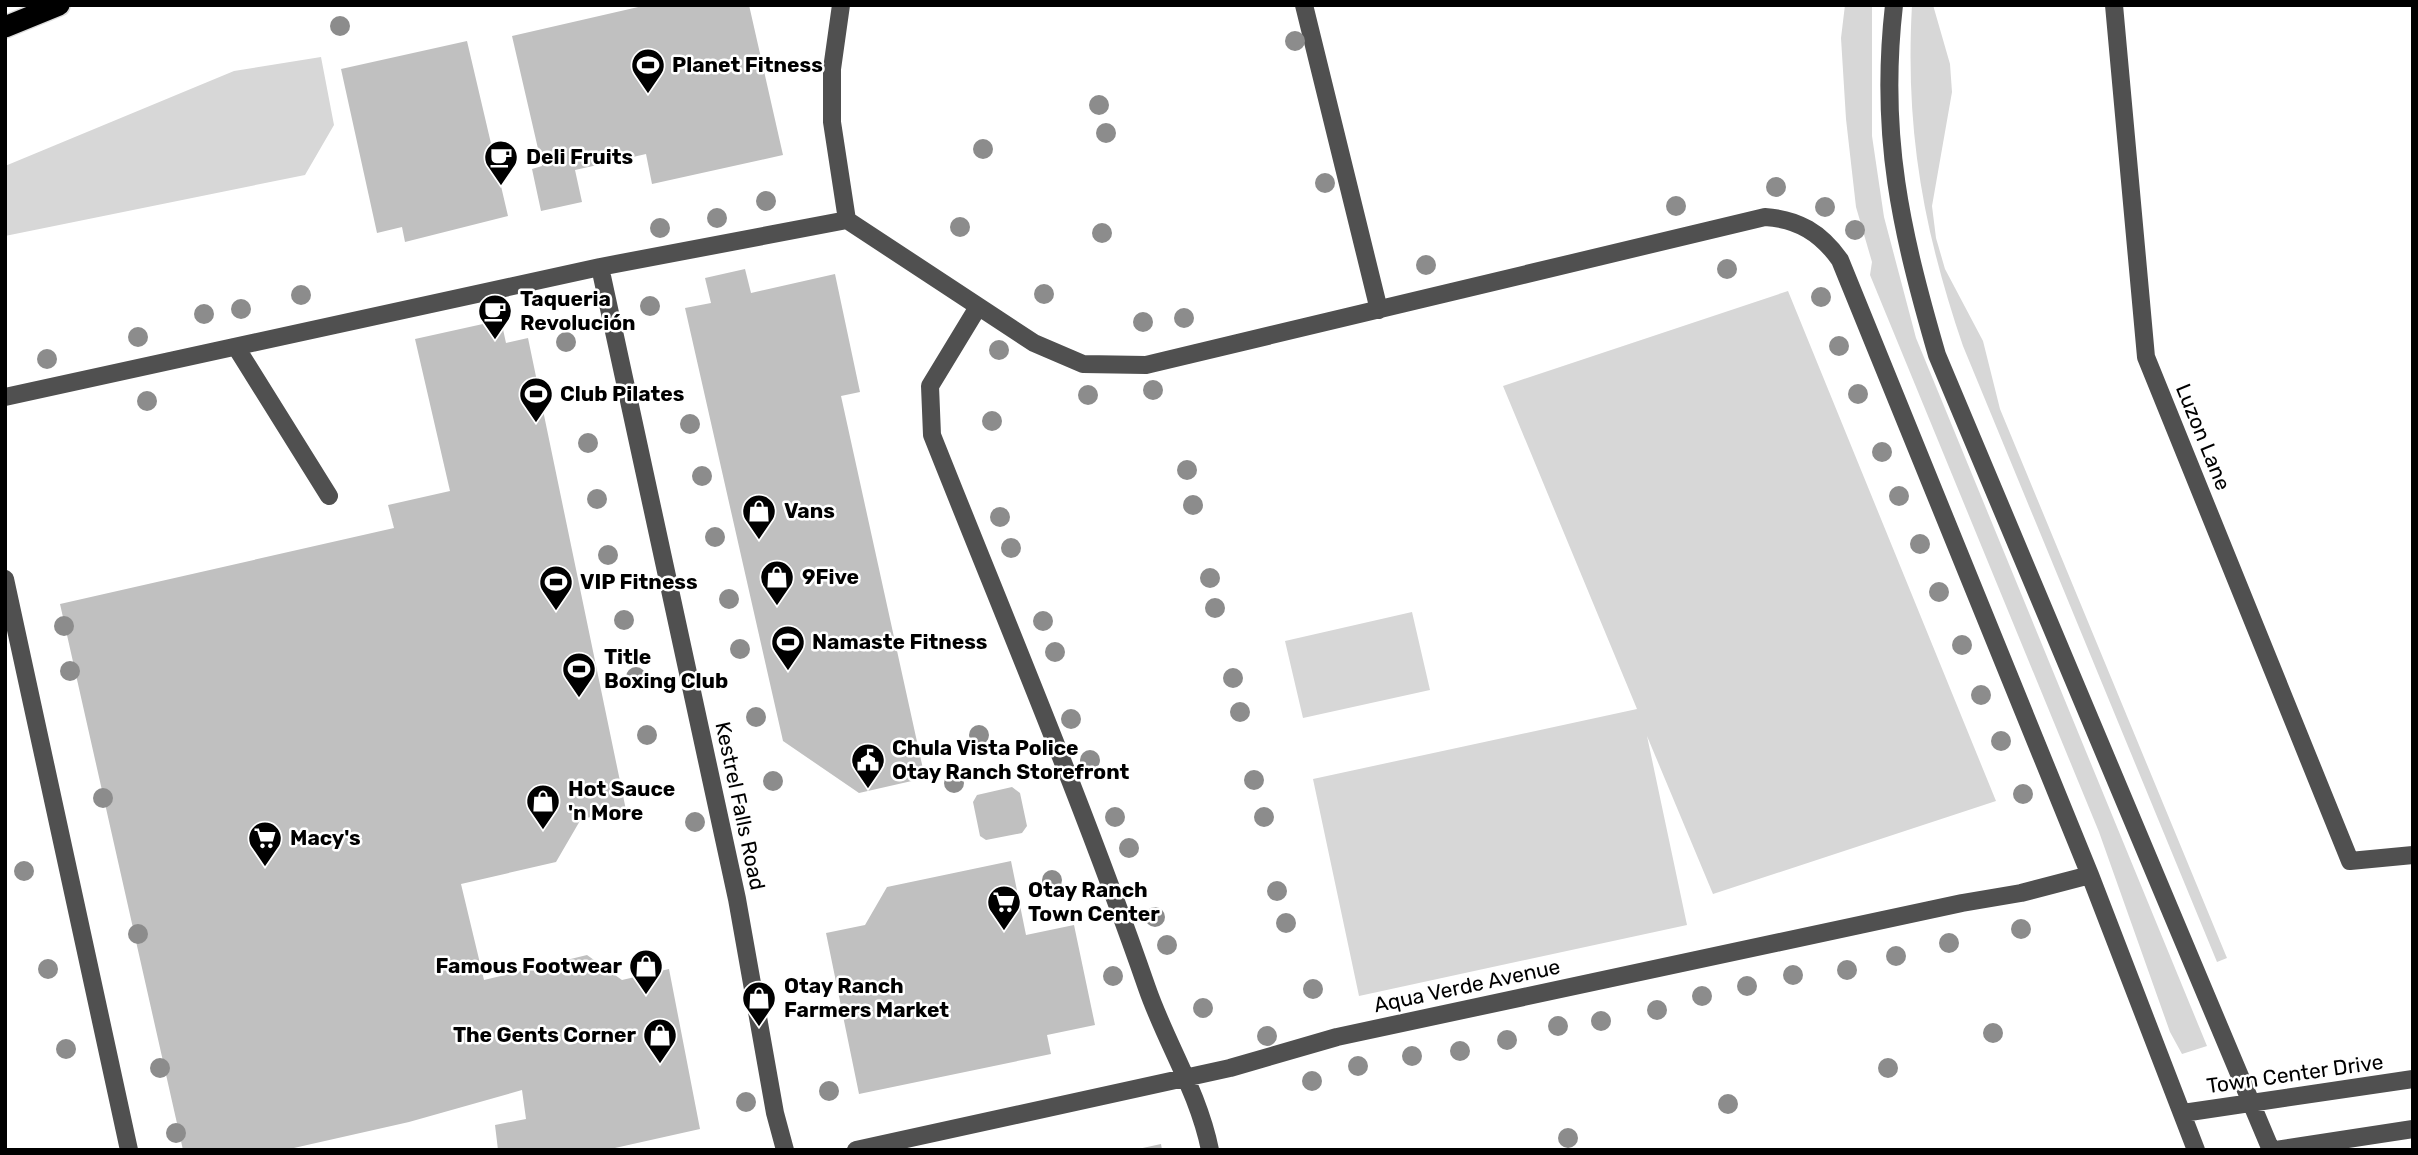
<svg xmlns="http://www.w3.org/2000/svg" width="2418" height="1155" viewBox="0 0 2418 1155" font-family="Rubik,sans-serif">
	<rect width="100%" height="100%" fill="#fff"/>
	<path fill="#d7d7d7" d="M1845,5h27v131l12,81 32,121 291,708 -25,8 -12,-22 -71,-200 -229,-557 2,-13 -16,-55 -10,-88 -5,-81z
		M1912,5h21l17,59 2,28 -20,114 4,32 9,31 38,72 17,68 227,549 -10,4 -254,-616c-40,-117 -58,-217 -51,-341z
		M321,57l13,68 -29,50 -300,61v-70l229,-95z
		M1788,291l208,510 -283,93 -66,-158 40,189 -328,71 -46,-217 324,-70 -134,-323z
		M1412,612l18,78 -127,28 -18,-77z"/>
	<path fill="#c0c0c0" d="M647,5h102l34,150 -131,29 -6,-30 -35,8 -36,8 7,32 -41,9 -9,-42 10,-3 -30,-130z
		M467,41l41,175 -103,26 -3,-15 -25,6 -36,-164z
		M745,269l6,24 84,-19 25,118 -19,4 84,382 -66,15 -76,-52 -98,-433 26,-5 -6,-25z
		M501,320l5,23 22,-5 98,472 -45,9 -25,43 -95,22 23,96 103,-25 35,25 47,-11 31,160 -94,21h-108l-3,-25 31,-6 -4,-29 -113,32 -124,28h-102l-123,-546 334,-76 -6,-23 62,-14 -35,-152z
		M1012,787l8,6 7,33 -5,7 -36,7 -6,-4 -7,-34 4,-7z
		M1011,861l15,74 48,-10 21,100 -48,10 4,19 -192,40 -33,-161 39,-8 22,-38z
		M1161,1144l1,6h-24v-1z"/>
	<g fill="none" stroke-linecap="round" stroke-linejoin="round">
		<g stroke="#dbdbdb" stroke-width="24">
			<path id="highway" d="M5,27l54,-22"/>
		</g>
		<path stroke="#505050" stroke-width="18" d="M841,5l-9,64v53l15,98
			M1304,5l75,305
			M1894,5c-15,131 7,226 43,350l334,795
			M2114,5l32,352 204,504 63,-6
			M600,267l137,632 38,214 10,37
			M978,307l-48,79 2,49c73,184 150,366 215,553 19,55 51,103 63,162
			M236,347l93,149
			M5,397l595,-130 247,-47 187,123 49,21 63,1 619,-148c33,2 56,16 75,43l250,615 106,275
			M5,579l124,571
			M2183,1113l230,-34
			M856,1150l374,-82 107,-31 625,-134 59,-10 69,-18
			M2276,1150l137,-21"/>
		<use href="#highway" stroke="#000" stroke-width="21"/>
	</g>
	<g fill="#8c8c8c">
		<circle cx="340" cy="26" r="10"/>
		<circle cx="1295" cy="41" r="10"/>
		<circle cx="1099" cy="105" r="10"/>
		<circle cx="1106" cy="133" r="10"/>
		<circle cx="983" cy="149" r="10"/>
		<circle cx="1325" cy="183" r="10"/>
		<circle cx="1776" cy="187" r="10"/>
		<circle cx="766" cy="201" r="10"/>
		<circle cx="1676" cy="206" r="10"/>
		<circle cx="1825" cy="207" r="10"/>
		<circle cx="717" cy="218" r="10"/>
		<circle cx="960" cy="227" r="10"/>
		<circle cx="660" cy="228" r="10"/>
		<circle cx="1855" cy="230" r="10"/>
		<circle cx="1102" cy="233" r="10"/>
		<circle cx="1426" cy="265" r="10"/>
		<circle cx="1727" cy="269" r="10"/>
		<circle cx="1044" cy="294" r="10"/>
		<circle cx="301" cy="295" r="10"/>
		<circle cx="1821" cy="297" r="10"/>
		<circle cx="650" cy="306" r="10"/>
		<circle cx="241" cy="309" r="10"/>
		<circle cx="204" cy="314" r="10"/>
		<circle cx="1184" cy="318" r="10"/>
		<circle cx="1143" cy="322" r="10"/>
		<circle cx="138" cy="337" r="10"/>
		<circle cx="566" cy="342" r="10"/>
		<circle cx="1839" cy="346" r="10"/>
		<circle cx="999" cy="350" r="10"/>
		<circle cx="47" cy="359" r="10"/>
		<circle cx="1153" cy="390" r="10"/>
		<circle cx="1858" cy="394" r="10"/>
		<circle cx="1088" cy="395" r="10"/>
		<circle cx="147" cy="401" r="10"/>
		<circle cx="992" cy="421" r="10"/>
		<circle cx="690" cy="424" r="10"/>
		<circle cx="588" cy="443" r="10"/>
		<circle cx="1882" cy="452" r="10"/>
		<circle cx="1187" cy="470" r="10"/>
		<circle cx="702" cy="476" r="10"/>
		<circle cx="1899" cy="496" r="10"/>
		<circle cx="597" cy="499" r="10"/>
		<circle cx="1193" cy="505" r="10"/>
		<circle cx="1000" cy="517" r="10"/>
		<circle cx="715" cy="537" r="10"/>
		<circle cx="1920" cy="544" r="10"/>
		<circle cx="1011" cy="548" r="10"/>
		<circle cx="608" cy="555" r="10"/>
		<circle cx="1210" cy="578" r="10"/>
		<circle cx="1939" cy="592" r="10"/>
		<circle cx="729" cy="599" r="10"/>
		<circle cx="1215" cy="608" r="10"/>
		<circle cx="624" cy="620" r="10"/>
		<circle cx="1043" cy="621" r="10"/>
		<circle cx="64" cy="626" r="10"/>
		<circle cx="1962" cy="645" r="10"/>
		<circle cx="740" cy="649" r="10"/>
		<circle cx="1055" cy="652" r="10"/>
		<circle cx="70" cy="671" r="10"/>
		<circle cx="636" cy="677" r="10"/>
		<circle cx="1233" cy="678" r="10"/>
		<circle cx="1981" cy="695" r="10"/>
		<circle cx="1240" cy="712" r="10"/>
		<circle cx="756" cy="717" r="10"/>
		<circle cx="1071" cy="719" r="10"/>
		<circle cx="647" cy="735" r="10"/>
		<circle cx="979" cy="735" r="10"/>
		<circle cx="2001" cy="741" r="10"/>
		<circle cx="1090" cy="760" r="10"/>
		<circle cx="1254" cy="780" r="10"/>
		<circle cx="773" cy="781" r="10"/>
		<circle cx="954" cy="783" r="10"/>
		<circle cx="2023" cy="794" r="10"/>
		<circle cx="103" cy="798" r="10"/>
		<circle cx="1115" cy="817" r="10"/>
		<circle cx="1264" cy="817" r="10"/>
		<circle cx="695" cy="822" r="10"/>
		<circle cx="1129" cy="848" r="10"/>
		<circle cx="24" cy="871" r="10"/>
		<circle cx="1052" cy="880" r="10"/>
		<circle cx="1277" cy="891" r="10"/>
		<circle cx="1155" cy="917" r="10"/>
		<circle cx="1286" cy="923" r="10"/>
		<circle cx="2021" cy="929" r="10"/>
		<circle cx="138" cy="934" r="10"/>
		<circle cx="1949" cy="943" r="10"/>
		<circle cx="1167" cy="945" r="10"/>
		<circle cx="1896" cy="956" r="10"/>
		<circle cx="48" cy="969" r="10"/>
		<circle cx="1847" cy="970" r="10"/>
		<circle cx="1793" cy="975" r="10"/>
		<circle cx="1113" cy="976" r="10"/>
		<circle cx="1747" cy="986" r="10"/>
		<circle cx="1313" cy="989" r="10"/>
		<circle cx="1702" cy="996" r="10"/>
		<circle cx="1203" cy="1008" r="10"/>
		<circle cx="1657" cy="1010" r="10"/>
		<circle cx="1601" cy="1021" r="10"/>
		<circle cx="1558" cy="1026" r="10"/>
		<circle cx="1993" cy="1033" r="10"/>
		<circle cx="1267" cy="1036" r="10"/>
		<circle cx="1507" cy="1040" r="10"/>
		<circle cx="66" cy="1049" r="10"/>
		<circle cx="1460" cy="1051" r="10"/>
		<circle cx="1412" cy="1056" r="10"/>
		<circle cx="1358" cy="1066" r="10"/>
		<circle cx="160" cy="1068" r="10"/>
		<circle cx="1888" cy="1068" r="10"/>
		<circle cx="1312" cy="1081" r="10"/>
		<circle cx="829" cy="1091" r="10"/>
		<circle cx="746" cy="1102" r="10"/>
		<circle cx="1728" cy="1104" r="10"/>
		<circle cx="176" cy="1133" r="10"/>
		<circle cx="1568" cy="1138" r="10"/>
	</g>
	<defs>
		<g id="stadium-pin" transform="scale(1.75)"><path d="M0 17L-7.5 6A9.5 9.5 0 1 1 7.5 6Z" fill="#000" stroke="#fff"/><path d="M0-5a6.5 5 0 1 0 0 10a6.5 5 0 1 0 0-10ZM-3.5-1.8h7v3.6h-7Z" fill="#fff"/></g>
		<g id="cafe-pin" transform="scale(1.75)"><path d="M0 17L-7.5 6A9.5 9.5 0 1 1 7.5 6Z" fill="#000" stroke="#fff"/><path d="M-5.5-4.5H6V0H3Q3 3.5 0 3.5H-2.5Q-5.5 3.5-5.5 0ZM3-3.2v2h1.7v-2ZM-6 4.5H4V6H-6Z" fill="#fff"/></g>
		<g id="shop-pin" transform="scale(1.75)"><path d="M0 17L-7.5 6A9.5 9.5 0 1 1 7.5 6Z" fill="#000" stroke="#fff"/><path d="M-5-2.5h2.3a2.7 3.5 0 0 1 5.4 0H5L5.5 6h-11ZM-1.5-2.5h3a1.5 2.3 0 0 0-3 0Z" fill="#fff"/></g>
		<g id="civic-pin" transform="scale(1.75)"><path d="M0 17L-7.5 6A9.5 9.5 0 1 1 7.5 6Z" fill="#000" stroke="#fff"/><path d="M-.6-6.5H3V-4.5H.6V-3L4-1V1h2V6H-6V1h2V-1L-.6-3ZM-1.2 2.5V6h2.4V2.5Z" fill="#fff"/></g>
		<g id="supermarket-pin" transform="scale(1.75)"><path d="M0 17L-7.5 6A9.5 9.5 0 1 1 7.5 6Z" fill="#000" stroke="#fff"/><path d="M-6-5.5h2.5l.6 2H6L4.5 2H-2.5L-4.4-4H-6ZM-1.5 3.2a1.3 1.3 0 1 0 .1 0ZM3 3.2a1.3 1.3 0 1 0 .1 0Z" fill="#fff"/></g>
	</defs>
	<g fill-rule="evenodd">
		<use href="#stadium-pin" x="648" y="65"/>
		<use href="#cafe-pin" x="501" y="157"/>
		<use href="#cafe-pin" x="495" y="311"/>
		<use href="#stadium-pin" x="536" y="394"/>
		<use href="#shop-pin" x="759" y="511"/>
		<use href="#shop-pin" x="777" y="577"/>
		<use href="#stadium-pin" x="556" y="582"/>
		<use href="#stadium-pin" x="788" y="642"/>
		<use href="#stadium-pin" x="579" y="669"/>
		<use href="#civic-pin" x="868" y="760"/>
		<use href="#shop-pin" x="543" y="801"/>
		<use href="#supermarket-pin" x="265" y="838"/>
		<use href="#supermarket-pin" x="1004" y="902"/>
		<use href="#shop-pin" x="646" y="966"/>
		<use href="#shop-pin" x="759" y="998"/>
		<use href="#shop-pin" x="660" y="1035"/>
	</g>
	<g text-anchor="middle" stroke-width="5" stroke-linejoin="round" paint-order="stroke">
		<g font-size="21" font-weight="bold" fill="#000" stroke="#fff" text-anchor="start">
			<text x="672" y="72">Planet Fitness</text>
			<text x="526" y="164">Deli Fruits</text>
			<text x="520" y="306">Taqueria<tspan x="520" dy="24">Revolución</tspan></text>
			<text x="560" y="401">Club Pilates</text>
			<text x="784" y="518">Vans</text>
			<text x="802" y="584">9Five</text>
			<text x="580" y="589">VIP Fitness</text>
			<text x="812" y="649">Namaste Fitness</text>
			<text x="604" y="664">Title<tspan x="604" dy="24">Boxing Club</tspan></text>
			<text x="892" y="755">Chula Vista Police<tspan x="892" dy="24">Otay Ranch Storefront</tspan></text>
			<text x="568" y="796">Hot Sauce<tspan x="568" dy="24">'n More</tspan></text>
			<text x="290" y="845">Macy's</text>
			<text x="1028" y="897">Otay Ranch<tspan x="1028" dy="24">Town Center</tspan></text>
			<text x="622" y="973" text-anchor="end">Famous Footwear</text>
			<text x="784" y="993">Otay Ranch<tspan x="784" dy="24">Farmers Market</tspan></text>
			<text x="636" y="1042" text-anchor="end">The Gents Corner</text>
		</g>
		<g font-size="21" fill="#000" stroke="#fff">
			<text transform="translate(2203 437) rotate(68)" y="7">Luzon Lane</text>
			<text transform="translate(740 806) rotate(78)" y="7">Kestrel Falls Road</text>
			<text transform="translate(1467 986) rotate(-12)" y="7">Aqua Verde Avenue</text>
			<text transform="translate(2295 1074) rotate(-8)" y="7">Town Center Drive</text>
		</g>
	</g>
	<rect width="2418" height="1155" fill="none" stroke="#000000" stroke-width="14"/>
</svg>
